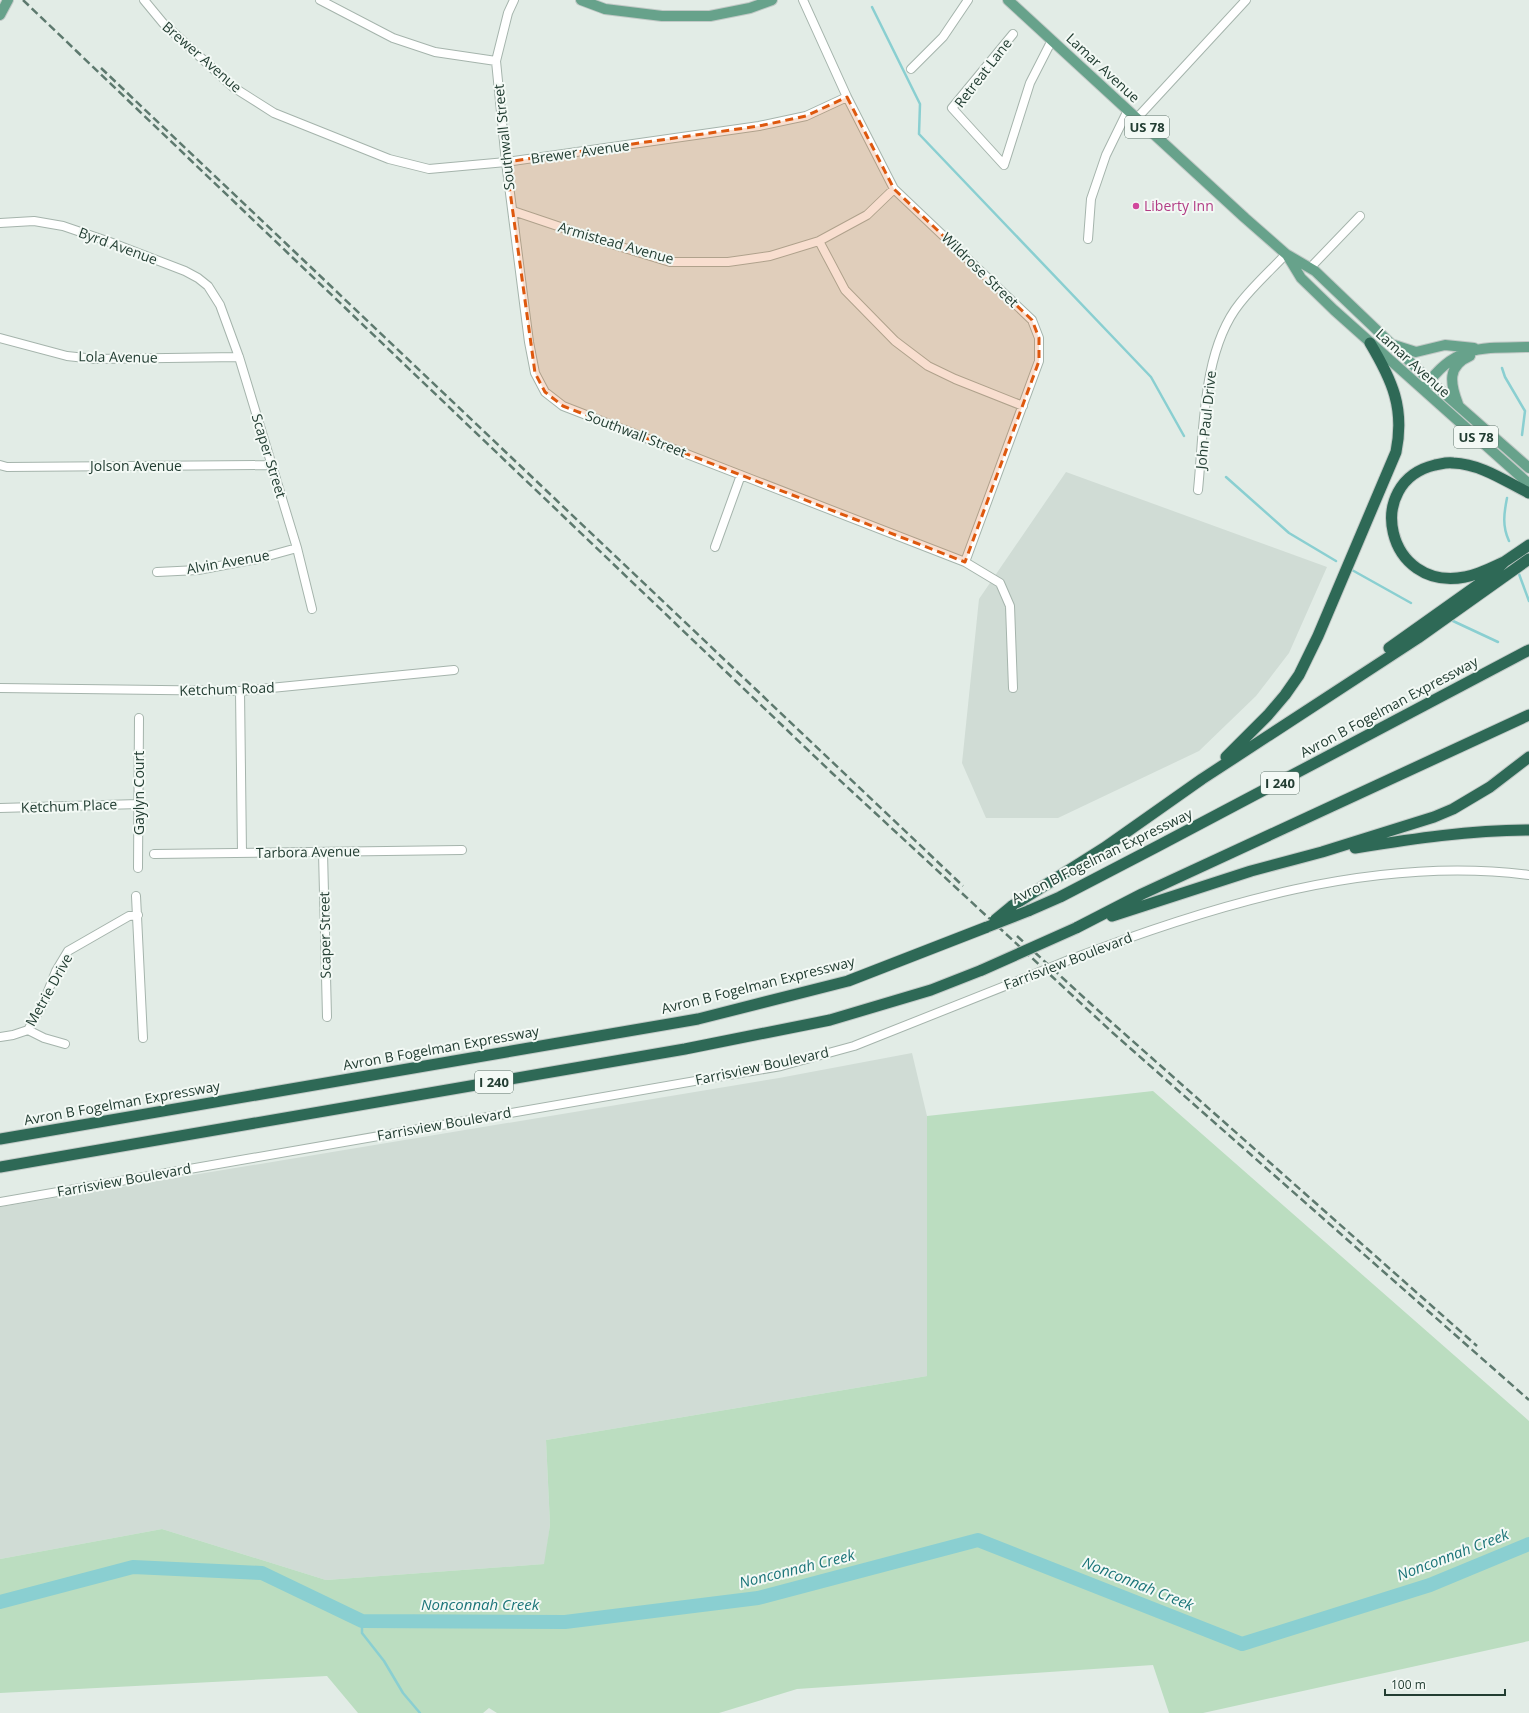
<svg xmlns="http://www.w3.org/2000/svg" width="1529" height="1713" viewBox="0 0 1529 1713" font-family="'Open Sans',sans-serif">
	<rect width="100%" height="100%" fill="#e2ece6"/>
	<path fill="#d0dcd5" d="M1066,472l261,95 -38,86 -33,43 -57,55 -141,67h-72l-24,-55 17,-164z
		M912,1053l15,63v260l-381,64 4,85 -5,39 -219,16 -164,-51 -162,30v-352l779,-129z"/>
	<path fill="#bbddc0" d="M1153,1091l376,330v220l-326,72h-34l-16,-48 -356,24 -78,24h-222l-8,-5 -6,5h-125l-31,-37 -327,17v-134l162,-30 164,51 218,-16 6,-39 -4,-85 381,-64v-260z"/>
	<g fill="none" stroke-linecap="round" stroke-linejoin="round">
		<path stroke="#8acfd1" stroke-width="2.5" d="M872,7l48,97 -1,30 232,243 33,59
			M1502,368l3,9 20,34 -3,24
			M1226,477l63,56 47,28
			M1507,498c-3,15 -5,28 2,43
			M1352,570l59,33
			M1519,574l10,27
			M1453,621l45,21
			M362,1621v12l22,28 19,32 17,20"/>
		<path stroke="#8acfd1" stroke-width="14" d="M0,1602l133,-35 129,6 100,48 203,1 193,-24 220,-58 264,104 188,-59 99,-41"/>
		<g stroke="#a5b4ac" stroke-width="10">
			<path id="minor" d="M144,0l19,23 70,64 41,26 115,46 40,10 77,-7 253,-36 47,-10 41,-19
				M320,0l73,38 42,14 61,9
				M514,0l-6,13 -12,48 10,101 23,180 6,31 10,19 18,14 402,156 35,21 10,23 3,82
				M803,0l44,97 47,92 138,131 7,18v23l-74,201
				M1013,34l-61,74 52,57 26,-82 22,-43
				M911,69l32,-32 25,-37
				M1137,118l109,-118
				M513,211l89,30 68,21h58l42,-6 49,-15 48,-26 27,-26
				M0,223l34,-2 29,5 44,15 78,30 13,7 10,8 12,19 19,52 58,191 15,61
				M1088,239l3,-40 15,-44 22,-45
				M819,241l26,49 50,51 33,25 27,13 68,27
				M1310,268l50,-52
				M0,338l67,18 28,3 144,-2
				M0,465l7,2 265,-2
				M1198,490c6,-59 4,-140 42,-187 14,-18 31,-33 46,-49
				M715,547l26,-72
				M157,572l41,-2 59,-11 40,-11
				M0,688l240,3 214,-21
				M240,691l2,162
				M0,808l139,-4
				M323,852l4,165
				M154,854l308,-4
				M138,868l1,-150
				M136,896l7,142
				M1069,960c143,-55 305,-105 460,-85
				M28,1030l16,8 21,6
				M0,1037l13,-2 15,-5 15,-26 13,-33 12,-20 61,-35 9,-1
				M0,1202l781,-136 73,-20 166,-66"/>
		</g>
		<g stroke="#c1c9c6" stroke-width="12">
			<path id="major" d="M581,0l24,9 57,7h48l40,-8 22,-8
				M1008,0l237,218 41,36 29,17 114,109 100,88
				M0,15l8,-15
				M1287,255l14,23 33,32 195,174
				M1394,345l22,7 29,-7 29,3
				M1426,386c29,-42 58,-38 103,-39
				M1458,404c-8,-21 -11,-38 12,-48"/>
		</g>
		<g stroke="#c1c9c6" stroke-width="13">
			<path id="highway" d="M1504,562c-13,6 -26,13 -39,15 -79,15 -102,-95 -30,-112 6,-1 12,-3 18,-2 28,1 52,18 76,30
				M1389,648l100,-71 15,-15 25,-17
				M1226,757l42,-42 17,-20 14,-20 19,-39 78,-184c9,-44 -4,-72 -26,-109
				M1355,848c57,-9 115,-18 174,-18
				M1012,906l92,-58 98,-69 216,-141 111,-79
				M1028,911l32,-14 98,-51 371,-196
				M1112,916l139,-45 71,-19 112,-35 19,-8 37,-22 39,-30
				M1076,928l66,-34 387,-179
				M0,1139l698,-120 150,-38 139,-54
				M0,1167l685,-118 145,-29 101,-30 51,-20"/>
		</g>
		<use href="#minor" stroke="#fff" stroke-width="8"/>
		<use href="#major" stroke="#67a28b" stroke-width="10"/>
		<use href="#highway" stroke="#2e6956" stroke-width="11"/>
		<path stroke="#5d796e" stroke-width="2.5" stroke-dasharray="8 4" stroke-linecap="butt" d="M23,0l809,773 281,260 416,367
			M101,68l862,818
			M1017,936l75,69 385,341"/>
		<g stroke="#a5b4ac" stroke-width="10" stroke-linecap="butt">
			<path id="minor-bridge" d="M1020,980l49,-20"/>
		</g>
		<g stroke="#c1c9c6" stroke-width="13" stroke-linecap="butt">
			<path id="highway-bridge" d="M995,920l17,-14
				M987,927l41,-16
				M982,970l94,-42"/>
		</g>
		<use href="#minor-bridge" stroke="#fff" stroke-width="8"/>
		<use href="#highway-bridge" stroke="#2e6956" stroke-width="11"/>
	</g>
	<path fill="#de580e" fill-opacity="0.2" stroke="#de580e" stroke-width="3" stroke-dasharray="8 5" stroke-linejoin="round" d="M847,97l47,92 138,131 7,18v23l-74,201 -402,-156 -18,-14 -10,-19 -29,-211 253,-36 47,-10z"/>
	<circle fill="#d1479c" stroke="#f3f9f5" stroke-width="1.5" cx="1136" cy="206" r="4"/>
	<g text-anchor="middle" stroke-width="4" stroke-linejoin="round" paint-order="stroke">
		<g fill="#f3f9f5" stroke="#61756c" stroke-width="1">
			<rect x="1125" y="116" width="44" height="22" rx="3"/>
			<rect x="1454" y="426" width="44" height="22" rx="3"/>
			<rect x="1261" y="772" width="38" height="22" rx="3"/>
			<rect x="475" y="1071" width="38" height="22" rx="3"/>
		</g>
		<g font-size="13" font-weight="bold" fill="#223d32">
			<text x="1147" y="132">US 78</text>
			<text x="1476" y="442">US 78</text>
			<text x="1280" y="788">I 240</text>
			<text x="494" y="1087">I 240</text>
		</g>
		<g font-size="14" fill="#223d32" stroke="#f3f9f5">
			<text transform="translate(202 57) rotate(41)" y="5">Brewer Avenue</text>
			<text transform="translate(1103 68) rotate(43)" y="5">Lamar Avenue</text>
			<text transform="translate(983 73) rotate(-52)" y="5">Retreat Lane</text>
			<text transform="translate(504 137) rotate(-96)" y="5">Southwall Street</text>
			<text transform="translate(580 152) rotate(-8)" y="5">Brewer Avenue</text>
			<text transform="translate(616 243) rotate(16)" y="5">Armistead Avenue</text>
			<text transform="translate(118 246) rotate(20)" y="5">Byrd Avenue</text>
			<text transform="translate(980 270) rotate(44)" y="5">Wildrose Street</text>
			<text transform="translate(118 357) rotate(1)" y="5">Lola Avenue</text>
			<text transform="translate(1413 363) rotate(42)" y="5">Lamar Avenue</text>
			<text transform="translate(1206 420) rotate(-84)" y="5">John Paul Drive</text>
			<text transform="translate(636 434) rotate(21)" y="5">Southwall Street</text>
			<text transform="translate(269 456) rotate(73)" y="5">Scaper Street</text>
			<text x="136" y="471">Jolson Avenue</text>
			<text transform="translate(228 562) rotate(-10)" y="5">Alvin Avenue</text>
			<text transform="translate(227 689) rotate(-2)" y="5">Ketchum Road</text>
			<text transform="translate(1389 707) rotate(-28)" y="5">Avron B Fogelman Expressway</text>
			<text transform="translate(139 793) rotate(-90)" y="5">Gaylyn Court</text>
			<text transform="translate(69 806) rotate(-2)" y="5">Ketchum Place</text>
			<text transform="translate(308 852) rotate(-1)" y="5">Tarbora Avenue</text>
			<text transform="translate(1102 856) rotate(-26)" y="5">Avron B Fogelman Expressway</text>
			<text transform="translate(325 935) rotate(-91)" y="5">Scaper Street</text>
			<text transform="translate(1068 961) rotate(-21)" y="5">Farrisview Boulevard</text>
			<text transform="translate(758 985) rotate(-14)" y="5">Avron B Fogelman Expressway</text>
			<text transform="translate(49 990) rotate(-61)" y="5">Metrie Drive</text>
			<text transform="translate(441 1048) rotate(-10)" y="5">Avron B Fogelman Expressway</text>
			<text transform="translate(762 1066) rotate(-12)" y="5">Farrisview Boulevard</text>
			<text transform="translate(122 1103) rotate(-10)" y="5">Avron B Fogelman Expressway</text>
			<text transform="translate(444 1124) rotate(-10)" y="5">Farrisview Boulevard</text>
			<text transform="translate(124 1180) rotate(-10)" y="5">Farrisview Boulevard</text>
		</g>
		<g font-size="14" fill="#b23c85" stroke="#f3f9f5" text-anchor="start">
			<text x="1144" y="211">Liberty Inn</text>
		</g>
		<g font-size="15" font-style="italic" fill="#1c7579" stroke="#f3f9f5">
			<text transform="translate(1453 1555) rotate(-21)" y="5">Nonconnah Creek</text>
			<text transform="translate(797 1569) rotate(-14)" y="5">Nonconnah Creek</text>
			<text transform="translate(1138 1584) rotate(22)" y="5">Nonconnah Creek</text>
			<text x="480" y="1610">Nonconnah Creek</text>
		</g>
	</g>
	<path d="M1385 1689v6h120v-6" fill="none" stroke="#223d32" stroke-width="2"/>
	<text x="1391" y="1689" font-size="12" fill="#223d32" stroke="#f3f9f5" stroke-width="3" paint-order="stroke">100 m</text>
</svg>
